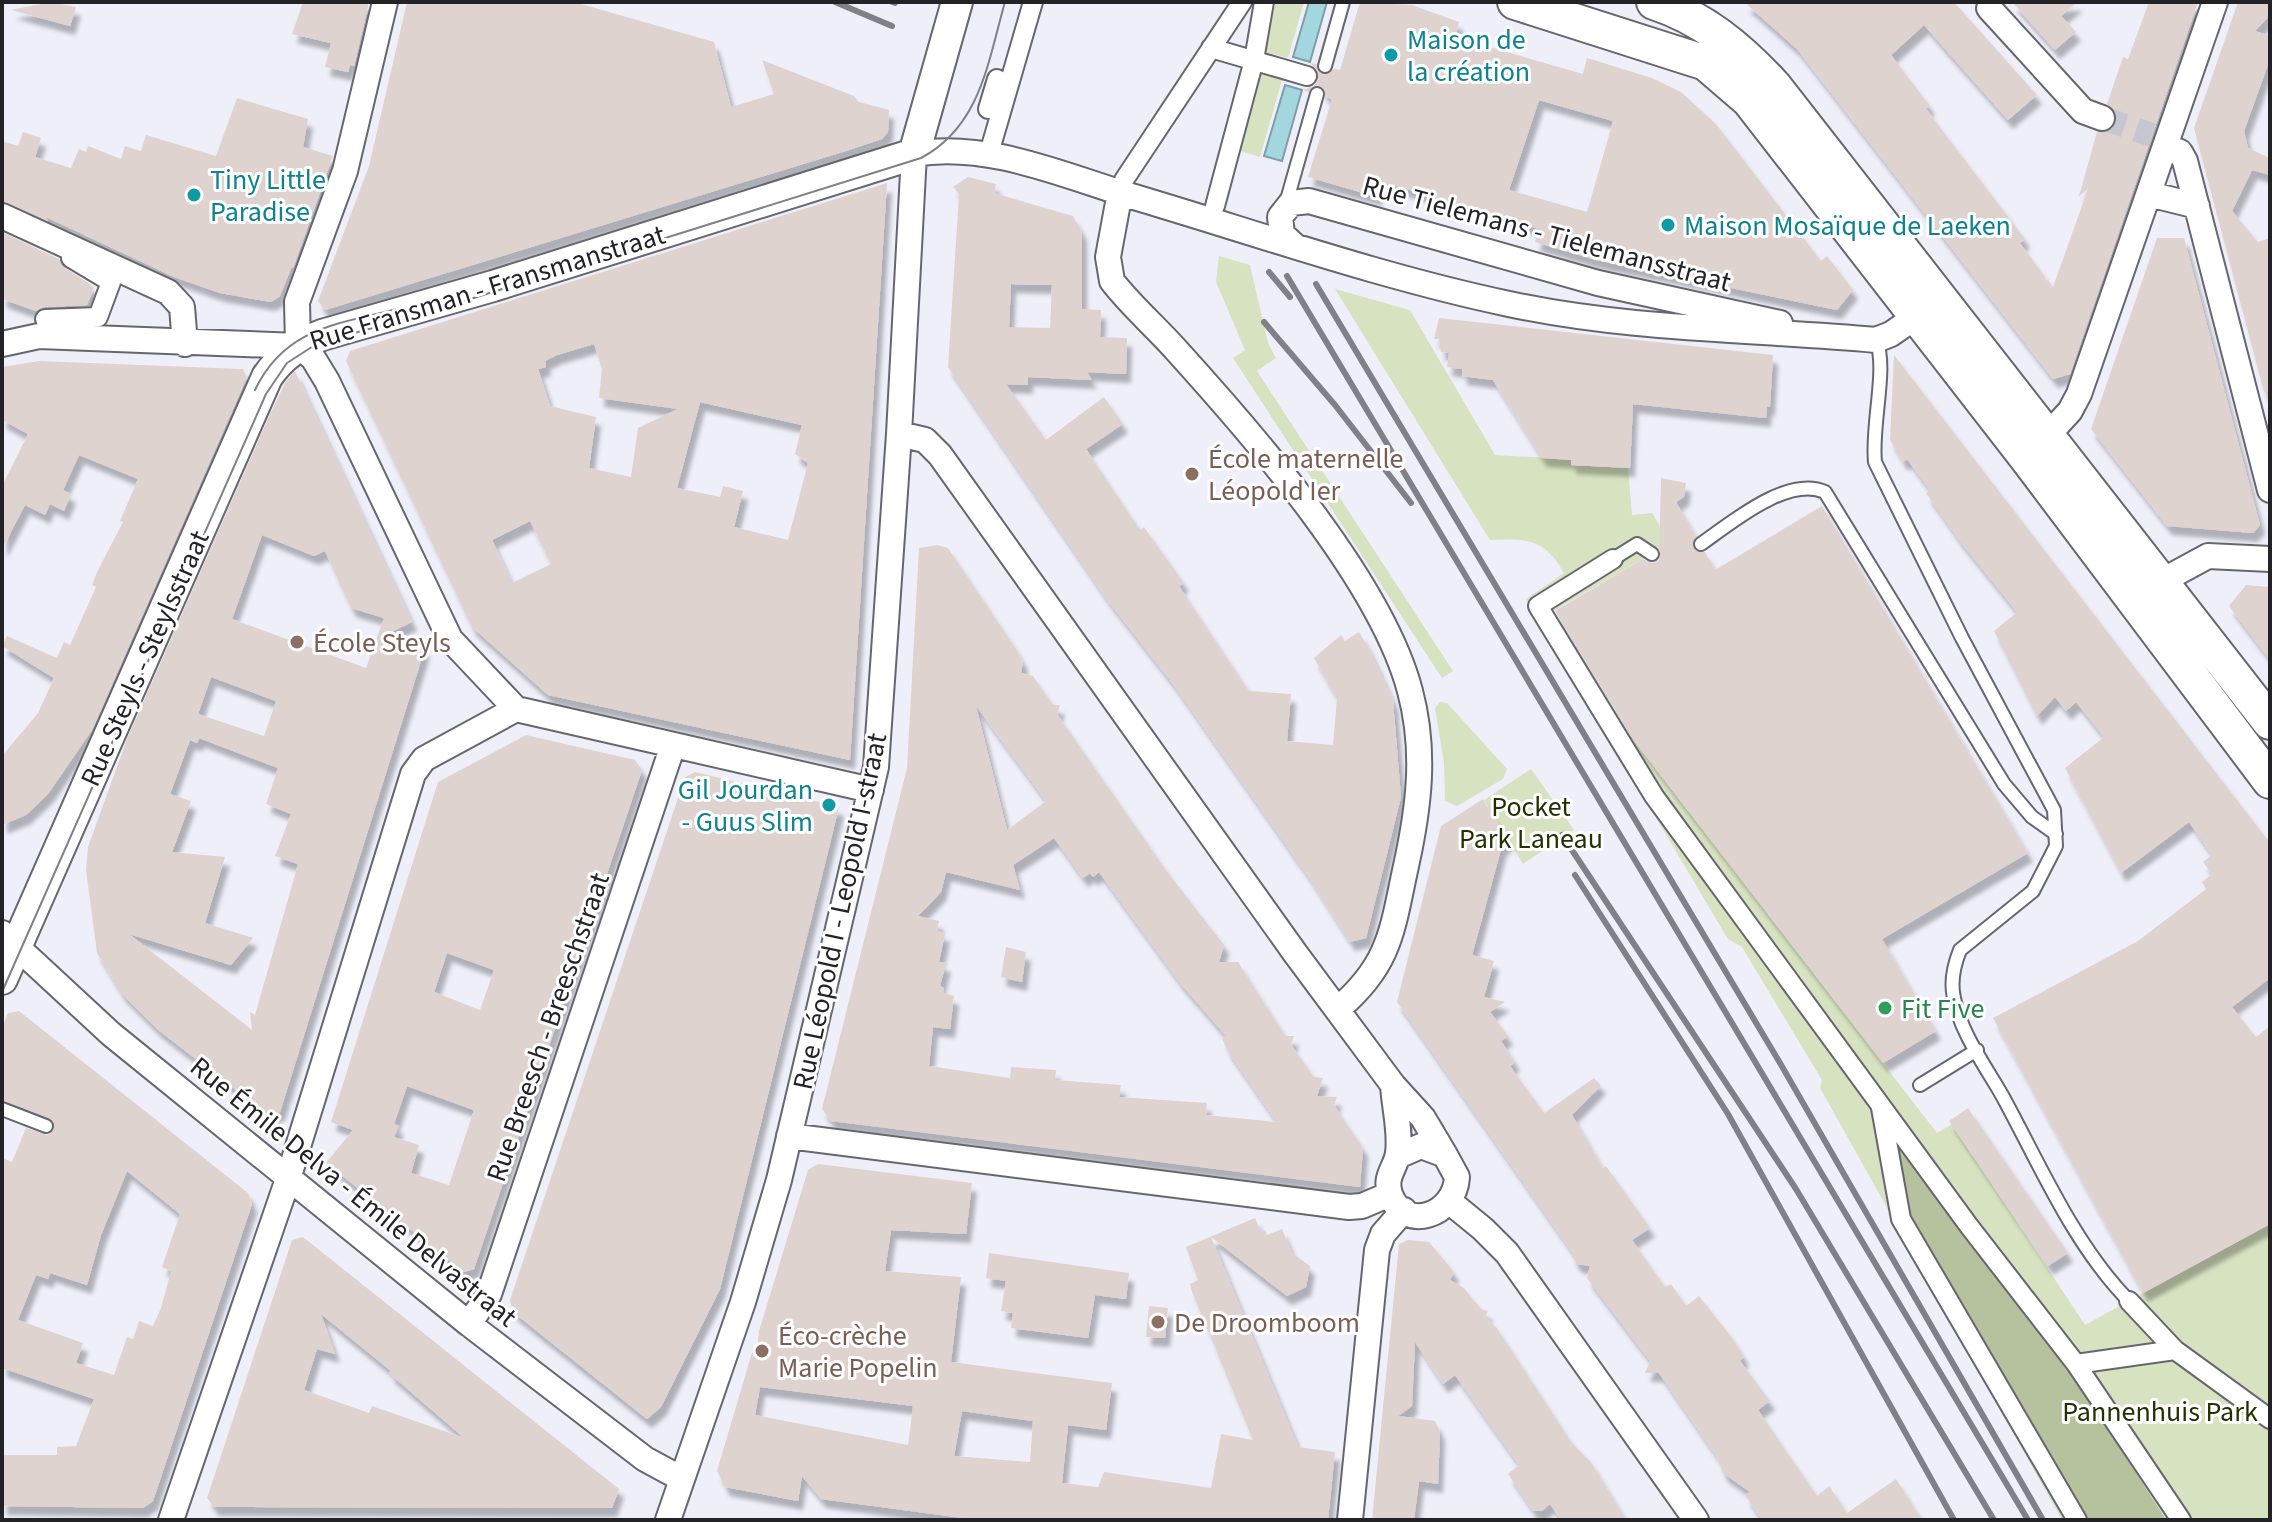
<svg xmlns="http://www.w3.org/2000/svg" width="2272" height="1522" viewBox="0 0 2272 1522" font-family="'Source Sans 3',sans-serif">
	<defs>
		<filter id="shadow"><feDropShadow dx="5" dy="9" stdDeviation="2" flood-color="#0004"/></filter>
	</defs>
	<rect width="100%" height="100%" fill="#efeffa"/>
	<path fill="#d6e2c0" d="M1276,2h28l-16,56 -26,-7z
		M1256,72l26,8 -22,77 -26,-8z
		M1219,256l31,9 18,78 8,15 -19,13 196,300 -11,7 -209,-320 12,-8 -29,-68z
		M1335,289l75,21 85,145 76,4v6l57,3 4,47 20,-2 18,30 -118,69 53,91 332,430 15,-9 133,201 185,-101v296h-208l-242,-432 2,-8 -80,-133 -14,-8 -202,-340 38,-26c-19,-34 -37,-35 -74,-33z
		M1440,702l7,1 60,66 -4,10 -46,27 -12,-5 -1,-38 -9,-55z
		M1531,769l43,61 -51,34 -39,-64z"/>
	<path fill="#b5c29d" d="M1896,1137l47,69 128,165 95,149h-84l-169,-288 -13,-44z"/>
	<path fill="#a4d6df" stroke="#7da0a8" stroke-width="2" d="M1309,2h18l-17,60 -17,-5z
		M1285,85l17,5 -20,71 -18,-5z"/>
	<path fill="#dfd3d0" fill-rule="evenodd" filter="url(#shadow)" d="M52,2l24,5 -6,19 -59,-16z
		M303,2h66l-15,64 -4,-1 -2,7 -23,-5 6,-24 -39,-9z
		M407,2h167l140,40 17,65 43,-13 -12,-34 92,36 5,6 30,8 -1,22 -6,7 -33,11 -524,160 -7,-9 51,-135z
		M1360,2l52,3 47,17 -4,15 128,37 4,-16 65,20 29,14 35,32 105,137 6,-5 26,34 -16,20 -241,-50 -61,-18 4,-13 -159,-48 -3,16 -69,-20 24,-78 -6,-2 -6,-11h-6l-6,6 -5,-2 12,-5 4,-6 -8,-16 5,1 7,11 11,-6 6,1zM1539,100l74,21 -26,91 -78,-22z
		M1744,2h210l83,93 -29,25 -84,-95 -33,30 39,51 -4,2 6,9 93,122 -5,4 25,34 1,6 1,-4 6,8 35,-98 -9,7 18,-64 14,-2 5,-8 -2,-13 -7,-5 16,-47 5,2 21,-57h49l-128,372 -17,5 -256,-330z
		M2012,2h66l-17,14 15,16 -21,18z
		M2238,2h32v13l-15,16 15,5v23l-26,72 4,17 22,10v17l-18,-5 -20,41 26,31 12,-4v153l-6,1 -70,-264z
		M237,98l71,21 -5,28 30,9 -40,112 -1,-2 -12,30 -9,6 -51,-9 -46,-16 -128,-60 2,4 -46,-20v-60l16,5 5,-14 18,6 -6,19 36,11 8,-19 7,3 2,-6 33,13 4,-13 16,5 5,-16 70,21z
		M968,177l28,7 -2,9 79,23 9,16v77l19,1 -1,27 27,1 -1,36 -39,-2 5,8 -64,-3v8l-22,-1 40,56 58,-43 19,27 -37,25 54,81 4,-3 40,56 -5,3 70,105 42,3 -4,47 46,4 4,-47 -23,-40 27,-23 4,6 14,-9 9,15 25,54 8,96 -35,141 -16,4 -40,-63 -137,-195 -65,-83 -160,-234 11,-173 -6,-7zM1011,284l41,1 -2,43 -41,-1z
		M887,183l-37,577 -302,-65 -76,-68 -126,-266 4,-10zM594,344l8,25 -3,29 79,11 -40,19 -7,49 -42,-9 7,-51 -46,-11 -12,-37 8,-2 -1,-6 12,-6zM700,402l102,23 -7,29 13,9 -20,77 -54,-13 9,-36 -20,-5 -3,11 -43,-9zM530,521l21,43 -39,19 -20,-43z
		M2,232l57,27 6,9 25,16 4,4 -7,17 -42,2 -9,4 -34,-12z
		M2157,238h27l76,287 -7,8 -86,-7 -76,-97z
		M1439,318l334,37 -3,52 -3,-1 -1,12 -133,-14 -3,64 -59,-3v-5l-29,-2 -49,-78 -31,-4v-7l-15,-2 2,-14 -8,-1 -2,-13h-5z
		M1894,355l376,488v135l-38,29 24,30 14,-11v198l-127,69 -150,-275 145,-77 68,-52 -4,-7 10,-8 -9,-12 9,-7 -23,-33 -68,51 -56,-105 39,-31 -28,-35 -10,9 -11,-14 -18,19 -43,-85 23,-19 -58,-72 -33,-47 4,-3 -23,-31 -4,3 -13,-22z
		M39,361l204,8 4,8 -155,353 -44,64 -22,21 -24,10v-69l36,-43 16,-35 -52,-32 5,-10 50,22 7,-16 6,3 26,-58 -4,-2 5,-13 26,-50 -3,-1 18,-42 -59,-24 -16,35 8,4 -7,17 -14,-7 -5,11 -20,-10 -23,44v-63l26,-52 -26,-14v-53z
		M295,371l117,251 -25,12 38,14 -145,464 -11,4 -112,-87 -35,-35 -25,-41 -11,-83 2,-23 39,-108 143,-325 16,-33zM262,535l52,21 11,-5 26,57 33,10 -18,50 -134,-49zM211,677l65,24 -12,35 -66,-22zM199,738l79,30 -12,36 25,10 -16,42 23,8 -43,151 -5,-3 2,18 -123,-96 102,31 22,-27 -48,-15 20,-66 -53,-5 19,-51 -21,-7 20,-54 7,3z
		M1661,478l25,5 -2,14 -8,5 20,35 -3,12 12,3 10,18 107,-64 206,347 -146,86 54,92 -53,32 -248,-321 -80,-131 88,-52 9,4 7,-3z
		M937,545l11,3 68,101 7,13 -2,11 12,3 20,29h7l-3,9 111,159 56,72 -5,17h19l47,74h9l-3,9 23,32 9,1 -6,18 20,1 -3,8 29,43 -3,39 -529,-66 -9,-12 85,-341 12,-220zM976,706l70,95 -39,29zM1054,838l29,40 7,-5 3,4 6,-5 81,111 46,53 -4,2 5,12 50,72 -71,-7 1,-12 -88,-6 2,-12 -66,-5 1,-10 -45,-3 -1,11 -81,-12 4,-39 17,2 4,-33 -11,-3 1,-5 -4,-2 6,-23 -7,-1 6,-29 -8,-2 2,-10 -21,-5 23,-24 5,-20 74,18 -7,-25z
		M2246,585l24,2v73l-41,-54z
		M526,735l109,25 7,10 -168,499 -10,3 -138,-109 27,-33 -22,-8 107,-340zM447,953l47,17 -14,40 -46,-18zM407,1086l67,24 -25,75 -38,-12 8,-28 -25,-8 5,-11 -5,-2z
		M695,772l144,35 -119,482 -59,118 -14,12 -134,-107 -3,-12 175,-523z
		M1483,799l25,43 -6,4 -30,109 22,6 -10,36 21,5 -15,10 18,24 -7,5 14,21 -5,4 34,47 50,-35 7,7 -29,30 31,53 3,-2 44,62 -18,12 33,47 6,-3 15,22 13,-10 34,43 11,18 -4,4 30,40 -12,9 59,86 12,-10 18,27 49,-34 26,41h-160l-17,-25 5,-3 -27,-19 -6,-16 -58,-84h-14l5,-12 -63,-83 3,-12 -13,-2 -5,-7v-5l-175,-250 44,-176z
		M1006,947l20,5 -4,30 -21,-5z
		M19,1011l229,182 4,11 -99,297 -10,7 -141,-2v-51h55v-8l19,-1 18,-47 -92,-31v-210l10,4 14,-34 21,7 8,-10 -6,-7 -47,-18v-72l6,-15zM127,1171l53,43 -18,53 9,4 -10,37 -8,18 -14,-5 -6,18 -6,-2 -13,38 -38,-12 7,-20 -65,-23 18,-45 12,4 2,-6 37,12 14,-50z
		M1968,1108l100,145 -20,13 -99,-145z
		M818,1164l154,19 -6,51 -75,-4 -6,41 76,6 -10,85 161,21 -6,47 -38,-5 -6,58 36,4 6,-15 107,16 10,-54 32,6 -62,-151 -1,-5 8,-4 -12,-33 69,-29 6,14 4,-2 2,5 15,-6 10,24 18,13 -4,21 -19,9 -76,-59 87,210 37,5 -7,68h-350l-157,-21 -19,-23 -4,25 -73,-14 -8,-16 36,-122 4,1 2,-19 49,-161zM760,1387l153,19 -5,39 -153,-30zM962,1411l71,10 -3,41 -76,-6z
		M303,1237l316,252 -7,19 -398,-1 -7,-9 85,-258zM321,1314l70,57 -2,2 75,65 -92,-32 -3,7 -65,-23 13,-41 18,5z
		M1408,1240l21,2 25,30 -4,8 14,8 17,21 7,2 -3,6 11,10 75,115 20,20 35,58h-65l-11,-16 -8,7h-9l-25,-37 11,-9 -64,-90 -12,9 -28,-42 -3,64 -14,10 37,5 5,11 -2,52 -19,-3 -5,39h-42l27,-276z
		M989,1253l140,20 -3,26 -31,-4 -7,43 -77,-10 2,-15 -12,-2 5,-30 -20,-3z
		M1149,1306l19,2 -3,30 -19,-1z"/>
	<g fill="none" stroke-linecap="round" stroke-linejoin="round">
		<path stroke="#c6c6d0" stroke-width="24" stroke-dasharray="24 12" stroke-linecap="butt" d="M2102,118l50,17"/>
		<g stroke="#66666f" stroke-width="16">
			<path id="service" d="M1325,66l18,-64
				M1285,207l32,-113
				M1876,340c12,28 -5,85 -1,122l87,176 92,172 2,36 -23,45 -73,59c-6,15 -10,31 -6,48 6,34 32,69 49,99 37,68 71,148 126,204
				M1701,544c30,-21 87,-69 124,-52l179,292 28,33 24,17
				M1613,559l24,-15 15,10
				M1920,1085l57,-35
				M2,1109l44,17"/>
		</g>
		<g stroke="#66666f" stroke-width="22">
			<path id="pedestrian" d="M1211,48l96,28
				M988,109l9,-30
				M992,143l41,-141
				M1124,180l118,-178
				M1215,206l39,-146 10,-58
				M45,319l53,-2 13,-35 -40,-24
				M1613,559l-75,47 116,190 315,430 107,138 105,156
				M1881,1108l20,111 176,301
				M2129,1301l46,49
				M2076,1364l99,-14 95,69"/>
		</g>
		<g stroke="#66666f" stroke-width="28">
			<path id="minor" d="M1989,8l94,103 19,7
				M2165,146l15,6 5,9 85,329
				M1120,192l-12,65 4,24c20,26 45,47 66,71 77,85 203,229 232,339 16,60 9,116 -4,175 -14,64 -15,98 -68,143
				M2149,194l48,12
				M2,216l166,76 14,15 3,37
				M1295,246l-13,-12 -2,-17 11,-14 18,-2 289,82 182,40
				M2,344l37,-8 259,10
				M298,346l15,12 14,23 123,258 66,70 355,81
				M298,346l-1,-44 48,-131 40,-169
				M899,434l26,6 15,15 355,498 98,132 30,33 22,37
				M2037,447l33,-36 9,-17 136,-392
				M2149,588l59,-32 62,3
				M2,933l109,101 358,290 176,135 37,20
				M1393,1085c1,21 8,46 5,68 -2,15 -14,23 -8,41 14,39 65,22 67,-17l-12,-22 -24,-9 -23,10
				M789,1136l560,71 13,-1 28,-12
				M1450,1202l33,27 24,24 189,267
				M469,1324l20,-30 184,-549
				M171,1520l117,-341 125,-405 11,-15 92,-50
				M668,1520l75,-218 36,-122 97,-413 23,-333 15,-280c72,-13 149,21 217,42 125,37 250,81 378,108 120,26 245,25 367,36l15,-6 39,-27
				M1350,1520l27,-270 6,-16 21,-24"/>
		</g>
		<g stroke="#66666f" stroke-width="34">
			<path id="tertiary" d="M2,979l265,-602c14,-21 32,-33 55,-42l171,-49 421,-132 43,-152"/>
		</g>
		<g stroke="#66666f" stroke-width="38">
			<path id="secondary" d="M1515,2l191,61 43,37 278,358 243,323
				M1654,2c49,16 85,46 120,84l496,636"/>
		</g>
		<use href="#service" stroke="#fff" stroke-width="12"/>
		<use href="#pedestrian" stroke="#fff" stroke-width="18"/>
		<use href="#minor" stroke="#fff" stroke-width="24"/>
		<use href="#tertiary" stroke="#fff" stroke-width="30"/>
		<use href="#secondary" stroke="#fff" stroke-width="34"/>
		<path stroke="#808088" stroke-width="2" d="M255,390c30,-63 84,-66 146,-82
			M2,992l264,-598 21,-31 31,-20 98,-27 505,-158c60,-32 67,-97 84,-156"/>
		<path stroke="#808088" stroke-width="6" d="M835,2l57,24
			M892,2l3,1
			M1269,272l21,25
			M1287,276l741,1244
			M1316,284l464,779 263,457
			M1264,322l71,83 76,98
			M1562,835l234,354 198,331
			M1575,875l153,239 226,406"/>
	</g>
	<g fill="#0f9aa8" stroke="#fefefe" stroke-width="3">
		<circle cx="1391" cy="55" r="8"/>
		<circle cx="194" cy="195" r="8"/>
		<circle cx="1668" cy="225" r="8"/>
		<circle cx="829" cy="805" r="8"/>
	</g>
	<g fill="#8d6e63" stroke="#fefefe" stroke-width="3">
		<circle cx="1192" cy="474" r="8"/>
		<circle cx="297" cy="642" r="8"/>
		<circle cx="1158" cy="1322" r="8"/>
		<circle cx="762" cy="1351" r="8"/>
	</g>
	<circle fill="#2e9e5b" stroke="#fefefe" stroke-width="3" cx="1885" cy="1008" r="8"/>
	<g text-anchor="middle" stroke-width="6" stroke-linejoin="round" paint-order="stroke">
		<g font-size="28" fill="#0d838f" stroke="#fefefe" text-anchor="start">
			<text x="1407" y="49">Maison de<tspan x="1407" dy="32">la création</tspan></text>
			<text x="210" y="189">Tiny Little<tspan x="210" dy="32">Paradise</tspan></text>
			<text x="1684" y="235">Maison Mosaïque de Laeken</text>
			<text x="813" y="799" text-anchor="end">Gil Jourdan<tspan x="813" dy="32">- Guus Slim</tspan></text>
		</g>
		<g font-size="28" fill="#232327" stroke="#fefefe">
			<text transform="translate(1547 233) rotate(15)" y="10">Rue Tielemans - Tielemansstraat</text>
			<text transform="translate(487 287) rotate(-17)" y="10">Rue Fransman - Fransmanstraat</text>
			<text transform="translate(144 658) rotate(-66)" y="10">Rue Steyls - Steylsstraat</text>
			<text transform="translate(839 911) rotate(-78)" y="10">Rue Léopold I - Leopold I-straat</text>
			<text transform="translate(547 1027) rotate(-71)" y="10">Rue Breesch - Breeschstraat</text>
			<text transform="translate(354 1191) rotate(39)" y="10">Rue Émile Delva - Émile Delvastraat</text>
		</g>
		<g font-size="28" fill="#785e54" stroke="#fefefe" text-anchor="start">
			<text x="1208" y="468">École maternelle<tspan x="1208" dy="32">Léopold Ier</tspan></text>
			<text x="313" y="652">École Steyls</text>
			<text x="1174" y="1332">De Droomboom</text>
			<text x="778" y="1345">Éco-crèche<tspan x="778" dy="32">Marie Popelin</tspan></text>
		</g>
		<g font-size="28" fill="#242f02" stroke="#fefefe">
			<text x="1531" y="816">Pocket<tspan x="1531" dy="32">Park Laneau</tspan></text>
			<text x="2160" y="1421">Pannenhuis Park</text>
		</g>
		<g font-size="28" fill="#27864d" stroke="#fefefe" text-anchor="start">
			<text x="1901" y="1018">Fit Five</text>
		</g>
	</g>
	<rect width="2272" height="1522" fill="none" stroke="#232327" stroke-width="8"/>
</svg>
